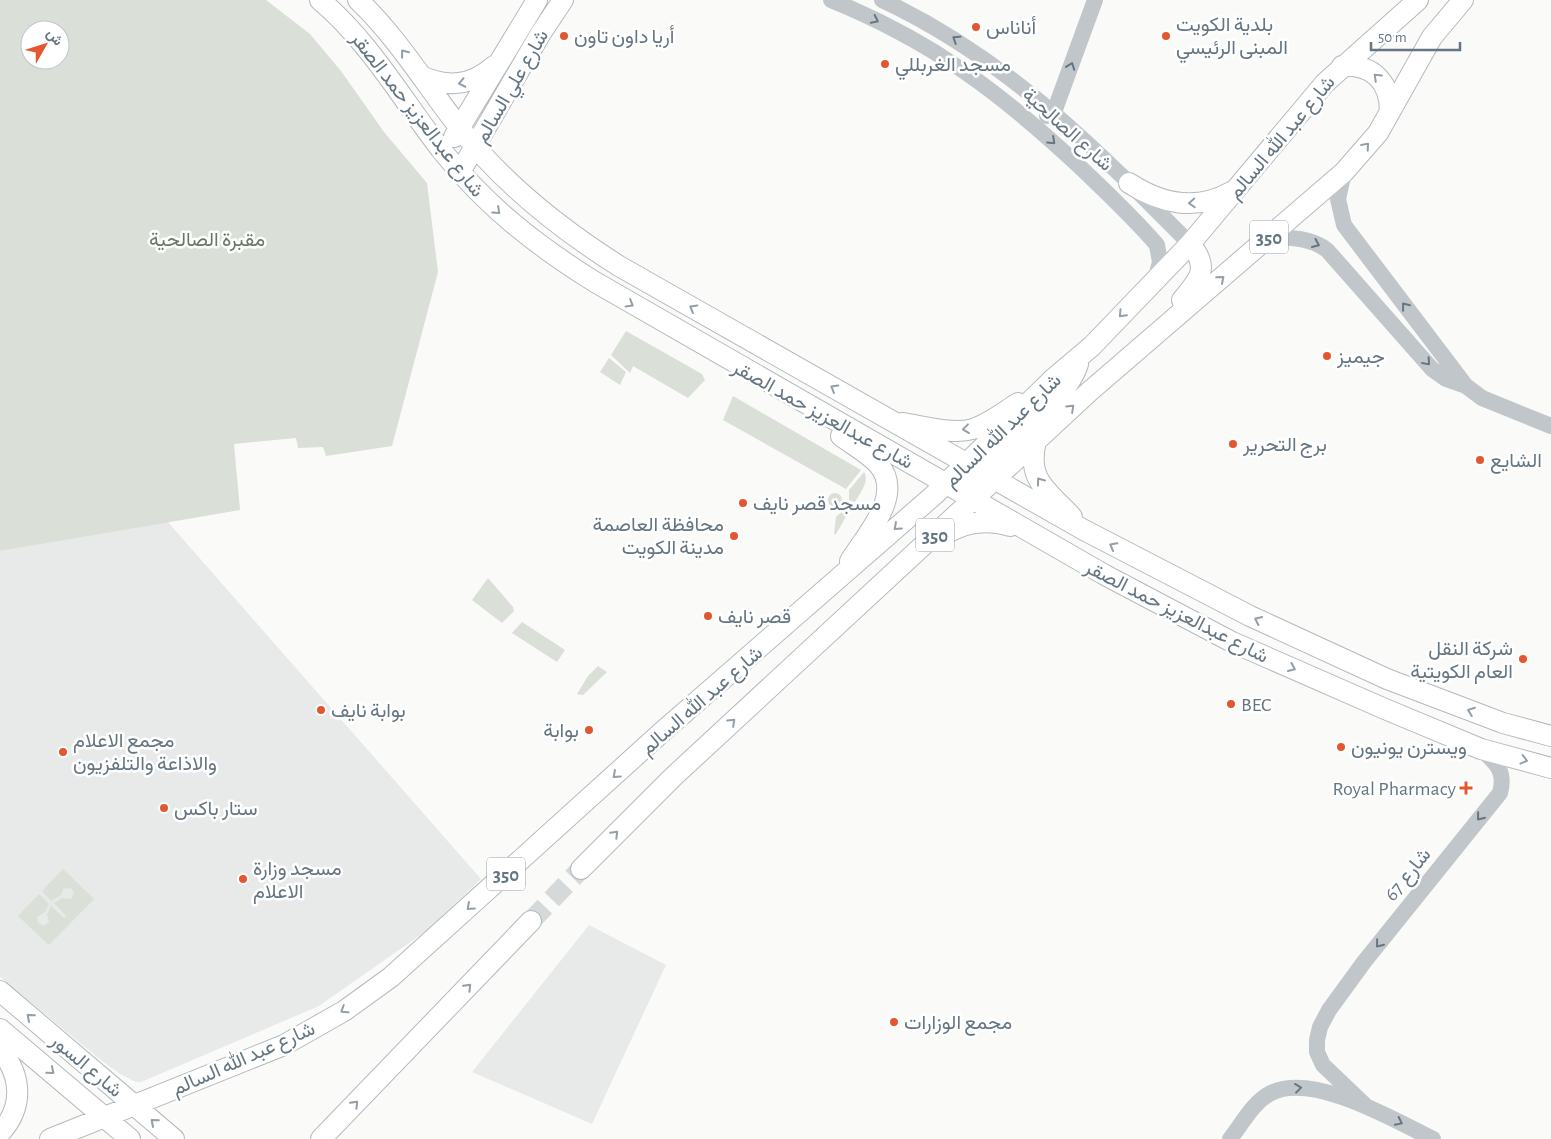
<svg xmlns="http://www.w3.org/2000/svg" width="1551" height="1139" viewBox="0 0 1551 1139" font-family="'Alegreya Sans',Vazirmatn,sans-serif">
	<rect width="100%" height="100%" fill="#fafaf8"/>
	<path fill="#e8e9e9" d="M167,521l314,358 -55,52 -107,75 -178,76h-5l-16,-8 -18,-13 -102,-84v-426z
		M589,925l77,40 -74,159 -120,-52z"/>
	<path fill="#dadfd7" fill-rule="evenodd" d="M0,0h266l44,34 31,37 43,61 43,51 11,89 -46,174 -66,10 -3,-9 -25,1 -2,-10 -62,6 6,66 -240,41zM30,30h30v30h-30z
		M626,331l76,43 3,6 -17,18 -55,-32 -3,7 -19,-18z
		M609,358l17,14 -6,13 -20,-13z
		M733,396l128,74 -15,19 -123,-69z
		M864,472c6,9 -4,21 -9,30l-6,-2v-10z
		M828 500a7 7 0 1 1 14 0a7 7 0 1 1-14 0Z
		M849,505l2,3 -15,26h-2l2,-17z
		M488,578l25,29 1,4 -12,12 -30,-23z
		M522,622l43,28 -8,12 -45,-29z
		M598,666l9,6 -24,23 -6,-1 11,-18z
		M63,869l31,30 -45,46 -31,-29 21,-22 10,10 -4,8 -8,5 1,6 6,3 5,-4 -2,-8 4,-8 13,12 2,-2 -12,-13 8,-5 9,1 3,-6 -3,-5 -8,1 -2,6 -10,6 -9,-10z"/>
	<g fill="none" stroke-linecap="round" stroke-linejoin="round">
		<path stroke="#d5d9da" stroke-width="20" stroke-dasharray="20 10" stroke-linecap="butt" d="M531,921l50,-52"/>
		<g stroke="#b5babe" stroke-width="22">
			<path id="major" d="M320,0c50,42 83,101 123,152 43,54 94,94 152,130l510,293 127,67 153,67 96,40 70,19
				M358,0c39,37 68,85 101,127 44,57 100,101 160,139l465,264 166,86 137,63 116,44 48,13
				M1342,66c30,-2 48,15 48,46
				M421,76c27,12 50,10 73,-10
				M454,137l83,-137
				M460,172l81,-139 22,-33
				M1129,183c32,21 68,28 102,9
				M1182,300c18,-21 28,-33 8,-56
				M902,423c21,3 50,12 71,6 16,-5 31,-17 45,-26
				M841,436c12,9 27,17 37,28 27,30 -11,70 -28,97
				M1036,441c-10,39 12,50 36,76
				M973,481c26,-34 93,-77 105,-117
				M943,536c21,-15 43,-17 67,-10
				M581,869l92,-92 417,-386 254,-219 34,-39 54,-96 31,-37
				M0,991l174,148
				M0,1029l130,110
				M0,1049c22,27 24,58 0,84
				M50,1139l234,-94 60,-34 47,-34 271,-245 272,-237 119,-116 39,-33 98,-102 135,-161 93,-83
				M321,1139l210,-218"/>
		</g>
		<path stroke="#c1c6ca" stroke-width="16" d="M831,0c101,41 170,93 248,166 27,26 54,51 78,79l3,17 -4,16
			M882,0c124,58 213,148 308,244
			M1047,116l7,-4 41,-112
			M1344,172l-6,27 6,26 122,161 16,12 69,28
			M1269,237c21,1 41,0 58,13l105,119 14,10 20,7
			M1366,1106l-43,-41 -6,-13v-12l3,-13 9,-17 35,-48 136,-169c6,-22 -4,-30 -19,-44
			M1230,1139c12,-15 23,-37 41,-46 42,-21 123,27 162,46"/>
		<use href="#major" stroke="#fff" stroke-width="20"/>
	</g>
	<defs><path id="oneway-chevron" d="M-2-3.5L2.5 0L-2 3.5" fill="none" stroke-width="1.6" stroke-linecap="round" stroke-linejoin="round" transform="scale(1.25)"/></defs>
	<g stroke="#657682">
		<use href="#oneway-chevron" transform="translate(875 20) rotate(26)"/>
		<use href="#oneway-chevron" transform="translate(956 39) rotate(-147)"/>
		<use href="#oneway-chevron" transform="translate(1071 66) rotate(-70)"/>
		<use href="#oneway-chevron" transform="translate(1052 141) rotate(43)"/>
		<use href="#oneway-chevron" transform="translate(1316 244) rotate(24)"/>
		<use href="#oneway-chevron" transform="translate(1405 306) rotate(-128)"/>
		<use href="#oneway-chevron" transform="translate(1427 362) rotate(49)"/>
		<use href="#oneway-chevron" transform="translate(1480 817) rotate(129)"/>
		<use href="#oneway-chevron" transform="translate(1379 944) rotate(129)"/>
		<use href="#oneway-chevron" transform="translate(1298 1088) rotate(-7)"/>
		<use href="#oneway-chevron" transform="translate(1399 1122) rotate(26)"/>
	</g>
	<g stroke="#939fa8">
		<use href="#oneway-chevron" transform="translate(404 53) rotate(-128)"/>
		<use href="#oneway-chevron" transform="translate(1377 77) rotate(-136)"/>
		<use href="#oneway-chevron" transform="translate(462 83) rotate(168)"/>
		<use href="#oneway-chevron" transform="translate(1366 146) rotate(-49)"/>
		<use href="#oneway-chevron" transform="translate(1192 203) rotate(177)"/>
		<use href="#oneway-chevron" transform="translate(497 211) rotate(42)"/>
		<use href="#oneway-chevron" transform="translate(1221 279) rotate(-41)"/>
		<use href="#oneway-chevron" transform="translate(630 304) rotate(31)"/>
		<use href="#oneway-chevron" transform="translate(693 308) rotate(-150)"/>
		<use href="#oneway-chevron" transform="translate(1122 314) rotate(133)"/>
		<use href="#oneway-chevron" transform="translate(834 388) rotate(-150)"/>
		<use href="#oneway-chevron" transform="translate(1071 408) rotate(-43)"/>
		<use href="#oneway-chevron" transform="translate(966 429) rotate(173)"/>
		<use href="#oneway-chevron" transform="translate(1040 481) rotate(-126)"/>
		<use href="#oneway-chevron" transform="translate(897 527) rotate(138)"/>
		<use href="#oneway-chevron" transform="translate(1113 546) rotate(-152)"/>
		<use href="#oneway-chevron" transform="translate(1258 620) rotate(-155)"/>
		<use href="#oneway-chevron" transform="translate(1292 668) rotate(24)"/>
		<use href="#oneway-chevron" transform="translate(1471 711) rotate(-159)"/>
		<use href="#oneway-chevron" transform="translate(732 722) rotate(-43)"/>
		<use href="#oneway-chevron" transform="translate(1524 760) rotate(15)"/>
		<use href="#oneway-chevron" transform="translate(616 775) rotate(138)"/>
		<use href="#oneway-chevron" transform="translate(615 834) rotate(-45)"/>
		<use href="#oneway-chevron" transform="translate(470 907) rotate(138)"/>
		<use href="#oneway-chevron" transform="translate(468 987) rotate(-46)"/>
		<use href="#oneway-chevron" transform="translate(344 1010) rotate(147)"/>
		<use href="#oneway-chevron" transform="translate(30 1017) rotate(-139)"/>
		<use href="#oneway-chevron" transform="translate(51 1071) rotate(40)"/>
		<use href="#oneway-chevron" transform="translate(355 1104) rotate(-46)"/>
		<use href="#oneway-chevron" transform="translate(154 1122) rotate(-139)"/>
	</g>
	<g fill="#e2572f" stroke="#fff" stroke-width="2">
		<circle cx="976" cy="27" r="5"/>
		<circle cx="564" cy="36" r="5"/>
		<circle cx="1166" cy="36" r="5"/>
		<circle cx="885" cy="64" r="5"/>
		<circle cx="1327" cy="356" r="5"/>
		<circle cx="1233" cy="444" r="5"/>
		<circle cx="1480" cy="460" r="5"/>
		<circle cx="743" cy="503" r="5"/>
		<circle cx="734" cy="536" r="5"/>
		<circle cx="708" cy="616" r="5"/>
		<circle cx="1523" cy="659" r="5"/>
		<circle cx="1231" cy="704" r="5"/>
		<circle cx="321" cy="710" r="5"/>
		<circle cx="589" cy="730" r="5"/>
		<circle cx="1341" cy="747" r="5"/>
		<circle cx="63" cy="752" r="5"/>
		<path d="M1463.5 780.5h5v5h5v5h-5v5h-5v-5h-5v-5h5z"/>
		<circle cx="164" cy="808" r="5"/>
		<circle cx="243" cy="879" r="5"/>
		<circle cx="894" cy="1022" r="5"/>
	</g>
	<g text-anchor="middle" stroke-width="5" stroke-linejoin="round" paint-order="stroke">
		<g fill="#fff" stroke="#939fa8" stroke-width="1">
			<rect x="1250" y="220.5" width="38" height="33" rx="4"/>
			<rect x="916" y="518.5" width="38" height="33" rx="4"/>
			<rect x="487" y="857.5" width="38" height="33" rx="4"/>
		</g>
		<g font-size="19" font-weight="bold" fill="#657682">
			<text x="1269" y="244">350</text>
			<text x="935" y="542">350</text>
			<text x="506" y="881">350</text>
		</g>
		<g font-size="20" fill="#657682" stroke="#fff" text-anchor="start">
			<text x="1176" y="31">بلدية الكويت<tspan x="1176" dy="23">المبنى الرئيسي</tspan></text>
			<text x="986" y="34">أناناس</text>
			<text x="574" y="43">أريا داون تاون</text>
			<text x="895" y="71">مسجد الغربللي</text>
			<text x="1337" y="363">جيميز</text>
			<text x="1243" y="451">برج التحرير</text>
			<text x="1490" y="467">الشايع</text>
			<text x="753" y="510">مسجد قصر نايف</text>
			<text x="724" y="531" text-anchor="end">محافظة العاصمة<tspan x="724" dy="23">مدينة الكويت</tspan></text>
			<text x="718" y="623">قصر نايف</text>
			<text x="1513" y="655" text-anchor="end">شركة النقل<tspan x="1513" dy="23">العام الكويتية</tspan></text>
			<text x="1241" y="711">BEC</text>
			<text x="331" y="717">بوابة نايف</text>
			<text x="579" y="737" text-anchor="end">بوابة</text>
			<text x="73" y="747">مجمع الاعلام<tspan x="73" dy="23">والاذاعة والتلفزيون</tspan></text>
			<text x="1351" y="754">ويسترن يونيون</text>
			<text x="1456" y="795" text-anchor="end">Royal Pharmacy</text>
			<text x="174" y="815">ستار باكس</text>
			<text x="253" y="875">مسجد وزارة<tspan x="253" dy="23">الاعلام</tspan></text>
			<text x="904" y="1029">مجمع الوزارات</text>
		</g>
		<g font-size="20" fill="#657682" stroke="#fff">
			<text transform="translate(511 86) rotate(-60)" y="7">شارع علي السالم</text>
			<text transform="translate(418 114) rotate(52)" y="7">شارع عبدالعزيز حمد الصقر</text>
			<text transform="translate(1068 129) rotate(42)" y="7">شارع الصالحية</text>
			<text transform="translate(1281 137) rotate(-50)" y="7">شارع عبد الله السالم</text>
			<text transform="translate(823 414) rotate(29)" y="7">شارع عبدالعزيز حمد الصقر</text>
			<text transform="translate(1002 430) rotate(-44)" y="7">شارع عبد الله السالم</text>
			<text transform="translate(1177 611) rotate(27)" y="7">شارع عبدالعزيز حمد الصقر</text>
			<text transform="translate(701 700) rotate(-41)" y="7">شارع عبد الله السالم</text>
			<text transform="translate(1407 874) rotate(-51)" y="7">شارع 67</text>
			<text transform="translate(243 1058) rotate(-24)" y="7">شارع عبد الله السالم</text>
			<text transform="translate(87 1065) rotate(40)" y="7">شارع السور</text>
		</g>
		<g font-size="20" fill="#687a64" stroke="#fff">
			<text x="207" y="246">مقبرة الصالحية</text>
		</g>
	</g>
	<g transform="translate(45 45) rotate(51)"><circle r="24" fill="#ffffff" stroke="#c1c8cd"/>
	<path d="M0-4L9 19L0 12L-9 19Z" fill="#e2572f"/>
	<text y="-8" font-size="14" font-weight="bold" text-anchor="middle" fill="#657682">ش</text>
	</g>
	<path d="M1371 42v8h89v-8" fill="none" stroke="#657682" stroke-width="2.5"/>
	<text x="1378" y="42" font-size="15" fill="#657682" stroke="#ffffff" stroke-width="4" paint-order="stroke">50 m</text>
</svg>
